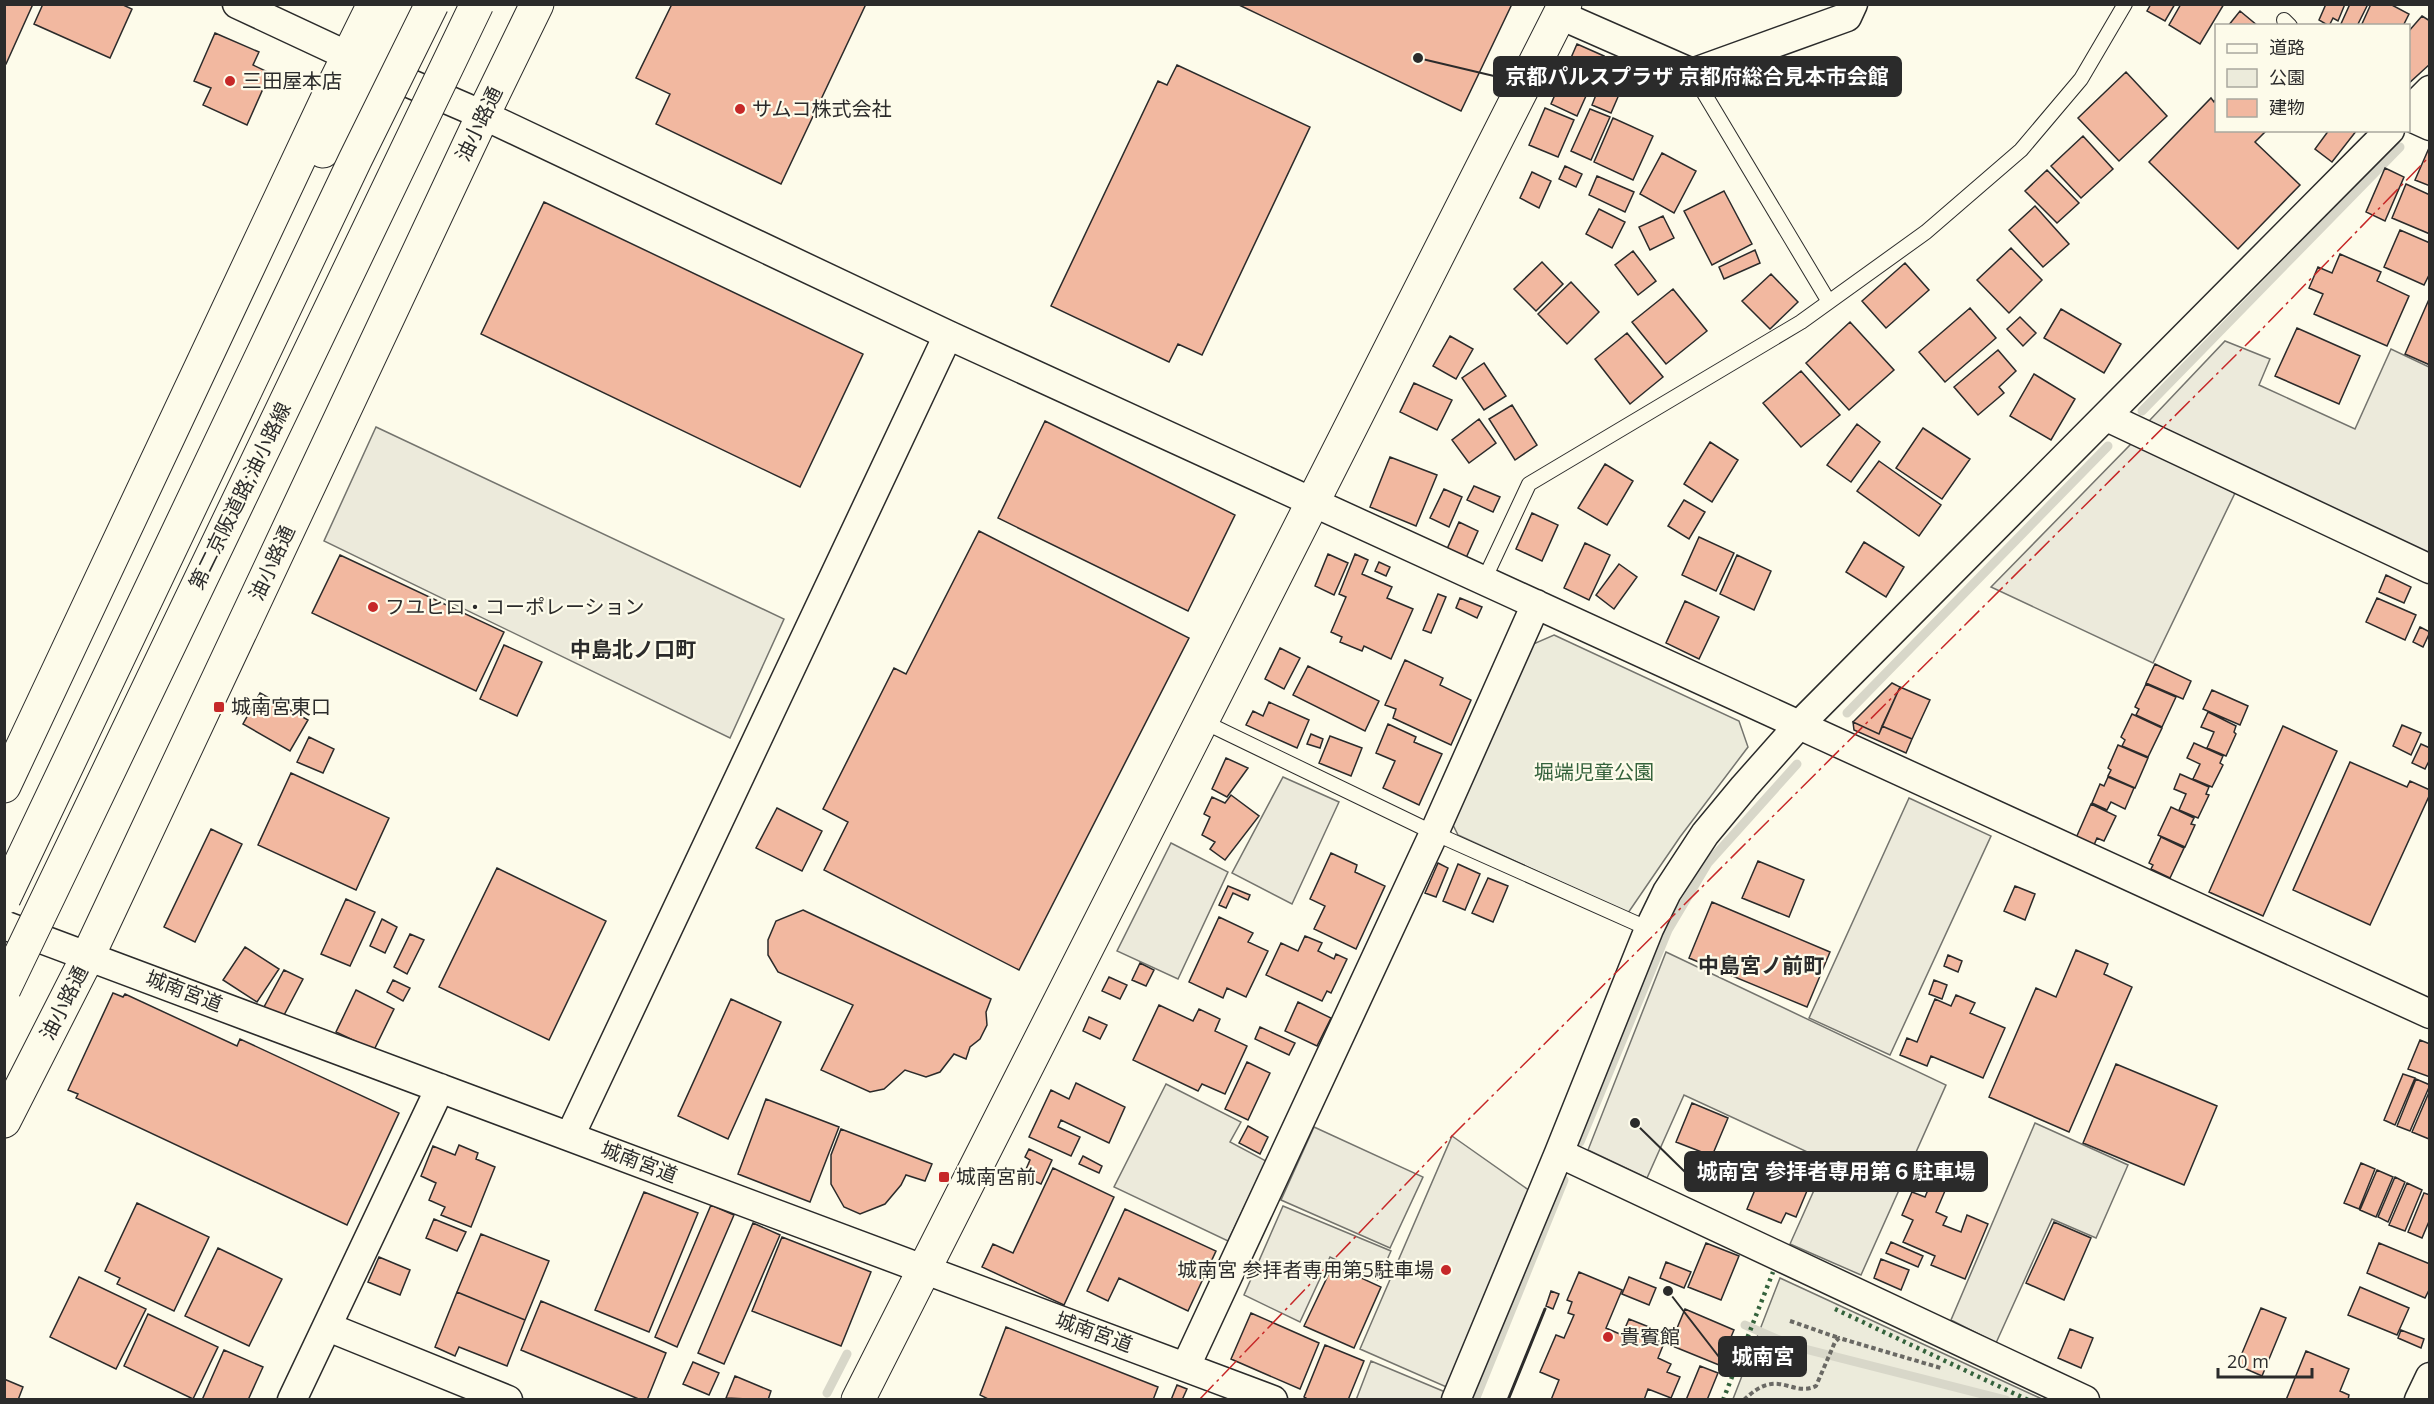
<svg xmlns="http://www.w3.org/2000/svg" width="2434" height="1404" viewBox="0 0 2434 1404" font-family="'Open Sans','Noto Sans JP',sans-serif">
	<rect width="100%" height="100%" fill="#fdfbea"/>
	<path fill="#ecebdb" stroke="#74746e" stroke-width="1.5" d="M1554,635l185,86 9,26 -68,90 -52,76 -170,-78 -5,-10 78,-180z
		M1780,1278l262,121h-309z"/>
	<path fill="#eceadb" stroke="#74746e" stroke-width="1.5" d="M2225,341l45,18 -11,26 96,44 36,-80 38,18v187l-280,-133z
		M376,427l408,192 -54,119 -406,-197z
		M2132,443l103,50 -82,170 -162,-76z
		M1283,777l56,25 -47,102 -60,-31z
		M1909,798l82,38 -101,219 -81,-37z
		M1171,843l57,29 -50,107 -61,-28z
		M1666,952l280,133 -85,190 -71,-31 37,-83 -143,-66 -37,83 -59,-28z
		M1166,1084l75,38 -11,20 36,19 -38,80 -114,-54z
		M2035,1123l93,42 -32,73 -44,-19 -56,124 -45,-23z
		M1314,1127l109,50 -33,71 -109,-48z
		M1452,1136l78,55 -79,198 -91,-40z
		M1283,1206l108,45 -13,29 -48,-23 -30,65 -56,-27z
		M1371,1361l79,33 -2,5 -92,1z"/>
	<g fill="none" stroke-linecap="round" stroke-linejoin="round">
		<path stroke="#d8d7c9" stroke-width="9" d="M2142,411l258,-264
			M1847,713l261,-267
			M1580,1142l88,-212 40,-67 89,-99
			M1745,1325l48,21 213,54
			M827,1393l20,-39
			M1475,1400l89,-220"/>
	</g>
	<path fill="#f2b8a0" stroke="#2b2b2b" stroke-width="1.5" d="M4,4h29l-27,60h-2z
		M43,4h78l11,5 -22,49 -76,-34z
		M672,4h194l-85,180 -125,-60 14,-30 -34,-16z
		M1237,4h275l-51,107z
		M2151,4h24l-10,17 -18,-10z
		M2181,4h43l-24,40 -31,-19z
		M2326,4h19l-7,17 -5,-3 -4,8 -10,-6z
		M2350,4h18l-11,22h-17z
		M2371,4h19l19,10 -6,12h-42z
		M2240,11l18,15h-30z
		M2422,16l8,5v43l-22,20v-52z
		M215,33l44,19 -6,13 17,8 -23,52 -44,-20 8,-17 -17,-7z
		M1577,44l27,12 -27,60 -26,-12z
		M1177,65l133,62 -108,228 -24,-11 -9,18 -118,-56 107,-225 9,4z
		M2126,72l41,44 -48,45 -41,-43z
		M1601,82l20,8 -10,23 -19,-8z
		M2211,98l3,4 2,-3v31h51l-12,12 45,43 -62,64 -89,-87z
		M1545,108l29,12 -16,37 -29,-12z
		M1590,109l20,8 -19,43 -20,-9z
		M1613,118l40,18 -20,44 -39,-18z
		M2329,130h28l-25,32 -17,-13z
		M2083,136l30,33 -32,29 -30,-32z
		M2429,148h1v38l-15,-6z
		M1662,153l34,18 -22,42 -34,-19z
		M1565,166l17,8 -6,13 -17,-8z
		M2385,168l19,9 -19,44 -19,-9z
		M2047,170l32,33 -22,20 -32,-32z
		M1532,172l19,9 -12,27 -19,-10z
		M1597,176l37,16 -9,20 -36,-17z
		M2406,184l24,11v39l-38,-16z
		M1724,191l28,53 -40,21 -28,-54z
		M544,202l319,152 -63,133 -319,-153z
		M2035,206l34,38 -26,23 -34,-37z
		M1599,209l26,13 -13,26 -26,-14z
		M1663,216l11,22 -24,12 -11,-23z
		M2400,230l30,13v30l-6,12 -40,-18z
		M2011,248l31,32 -33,33 -32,-33z
		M1755,250l5,13 -36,16 -5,-12z
		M1633,251l23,30 -18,14 -23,-30z
		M2340,254l41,18 -4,9 32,15 -22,50 -73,-32 9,-20 -14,-6 9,-21 14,6z
		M1542,262l21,22 -27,27 -22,-22z
		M1905,263l24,27 -43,38 -24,-27z
		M1771,274l27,28 -28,27 -28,-28z
		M1571,282l28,30 -32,32 -29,-30z
		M1673,289l34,42 -41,33 -34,-42z
		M2430,297v68l-25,-11z
		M1970,308l26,30 -51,44 -26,-30z
		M2061,309l60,35 -17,29 -60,-35z
		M2020,317l16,16 -13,13 -16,-17z
		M1850,322l44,48 -45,40 -43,-47z
		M2297,328l63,28 -21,48 -64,-28z
		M1627,333l36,44 -33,27 -35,-45z
		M1450,336l23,13 -17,30 -23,-13z
		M1998,350l18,21 -17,16 5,6 -26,22 -24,-28z
		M1484,363l22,33 -22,14 -22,-32z
		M1801,371l39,44 -39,32 -38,-44z
		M2034,374l41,25 -24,41 -41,-24z
		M1414,383l38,17 -15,30 -37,-18z
		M1512,405l25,40 -22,15 -26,-41z
		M1479,419l17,24 -27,20 -17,-23z
		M1045,421l190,94 -47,96 -190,-93z
		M1857,424l23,18 -29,40 -24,-17z
		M1923,428l47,31 -28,40 -46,-31z
		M1710,442l28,18 -26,42 -28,-18z
		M1390,457l47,18 -21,51 -46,-19z
		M1879,461l62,44 -22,31 -62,-45z
		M1605,464l28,17 -26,44 -29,-17z
		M1474,486l26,11 -7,15 -26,-12z
		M1444,489l18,8 -13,30 -19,-9z
		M1684,500l21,12 -16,27 -21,-13z
		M1532,513l26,12 -16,36 -26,-12z
		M1459,522l19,9 -12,27 -19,-9z
		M979,531l210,107 -170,332 -195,-100 24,-48 -25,-13 71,-141 12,6z
		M1699,537l35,16 -18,38 -34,-16z
		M1864,542l40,25 -18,30 -40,-25z
		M1585,543l25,12 -21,45 -25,-12z
		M1328,554l20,9 -14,32 -19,-9z
		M1355,554l13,6 -6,14 30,13 -5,11 26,11 -22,50 -27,-13 -2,5 -22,-9 2,-5 -11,-5 15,-35 -7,-3z
		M340,555l164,77 -28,59 -164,-78z
		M1737,555l34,16 -17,39 -34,-16z
		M1379,562l11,5 -4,9 -11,-5z
		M1619,564l18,13 -23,32 -18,-14z
		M2386,575l25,12 -7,16 -25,-11z
		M1438,594l8,3 -15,36 -8,-3z
		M1460,598l22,9 -5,11 -21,-10z
		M2377,598l39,17 -11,25 -39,-18z
		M1685,601l34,16 -20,42 -33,-16z
		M2420,627l10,5 -7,15 -10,-5z
		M504,645l38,17 -25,54 -37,-17z
		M1280,648l20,10 -16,31 -19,-10z
		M1405,660l38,18 -3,7 31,15 -20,45 -58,-27 3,-9 -11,-4z
		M2155,664l36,17 -8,18 -37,-16z
		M1308,666l71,35 -14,30 -72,-36z
		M1892,683l8,4 -21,47 -26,-12z
		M2146,684l30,13 -14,30 -26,-12 3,-6 -4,-2z
		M1900,687l30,13 -18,39 -30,-13z
		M2212,690l36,16 -8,19 -37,-16z
		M260,693l48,27 -18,31 -47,-27z
		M1269,702l40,18 -12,28 -51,-23 7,-14 10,5z
		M2208,712l28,14 -2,6 2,2 -10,22 -19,-8 7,-16 -13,-5z
		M2132,714l30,14 -14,29 -26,-11 3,-6 -4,-3z
		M1853,722l26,12 3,-8 30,13 -6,14 -52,-23z
		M1388,724l28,13 -2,5 28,12 -23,51 -36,-17 12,-27 -19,-8z
		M2402,725l19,8 -10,22 -18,-9z
		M2283,726l54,25 -74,165 -54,-24z
		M1311,734l12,5 -3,9 -13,-4z
		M1330,736l32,12 -11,28 -32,-13z
		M309,737l25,12 -11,24 -26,-11z
		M2194,743l29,13 -3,7 3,2 -11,22 -19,-8 7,-15 -13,-6z
		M2421,744l9,4v11l-5,10 -13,-6z
		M2118,745l30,13 -13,30 -27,-12 3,-6 -3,-2z
		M1226,758l22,10 -21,29 -15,-8z
		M2350,762l57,25 3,-6 20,9v4l-60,131 -77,-35z
		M291,773l98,45 -33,72 -98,-45z
		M2180,774l29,13 -3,7 3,1 -11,23 -19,-8 7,-16 -12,-5z
		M2108,777l26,11 -9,21 -14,-7 -4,8 -15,-7 8,-19 4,2z
		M1231,795l28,21 -34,44 -15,-11 5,-7 -13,-7 8,-18 -6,-3 8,-17 13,6z
		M2091,804l25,12 -12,25 -7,-3 -3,7 -18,-7z
		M2171,807l23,11 -3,6 4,1 -10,22 -27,-12z
		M777,808l45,23 -20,40 -46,-23z
		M211,829l31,15 -47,98 -31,-15z
		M2161,837l23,11 -14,30 -19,-9 2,-4 -4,-2z
		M1331,853l26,12 -2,7 30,14 -29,63 -42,-20 11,-23 -15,-7z
		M1758,861l46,19 -15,37 -47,-19z
		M1438,863l10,5 -12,29 -11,-4z
		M1458,864l22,10 -15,36 -22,-9z
		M497,868l109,53 -57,119 -110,-53z
		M1488,878l20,8 -15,36 -21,-9z
		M1228,886l22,9 -2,5 -15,-7 -7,15 -7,-3z
		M2015,886l20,8 -10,26 -21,-9z
		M346,899l29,13 -25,54 -29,-12z
		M1712,902l118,50 -23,55 -118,-49z
		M803,910l188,89 -5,13 1,13 -7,14 -10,8 -4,12 -12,-5 -14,18 -14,5 -21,-7 -21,19 -14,3 -49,-22 32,-65 -75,-33 -10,-17v-15l8,-19z
		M1219,917l34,16 -5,9 20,9 -22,46 -19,-9 -4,10 -34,-16z
		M382,919l15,8 -12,26 -15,-7z
		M410,934l14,6 -17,34 -13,-7z
		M1305,936l17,7 -4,8 16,8 2,-5 11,5 -16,34 -4,-2 -5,10 -56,-26 15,-32 17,8z
		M245,947l34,22 -22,33 -34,-22z
		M2076,950l32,14 -4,10 28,13 -63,145 -80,-35 47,-109 20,9z
		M1948,955l14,6 -4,11 -14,-6z
		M1140,963l14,7 -8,16 -14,-6z
		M284,970l19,9 -20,38 -19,-10z
		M1109,977l18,8 -7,14 -18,-8z
		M393,980l17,8 -7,13 -16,-9z
		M1934,980l13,5 -5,14 -13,-5z
		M356,990l38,19 -20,41 -38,-18z
		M113,993l10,4 2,-3 112,52 3,-7 159,74 -52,112 -271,-127 2,-4 -10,-4z
		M1956,995l19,8 -5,10 35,15 -22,50 -52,-22 -4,10 -27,-11 7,-17 10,4 18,-43 16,7z
		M731,999l50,23 -53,117 -50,-23z
		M1298,1002l33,16 -14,28 -32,-15z
		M1159,1005l34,16 6,-12 21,10 -5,12 32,15 -22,48 -23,-10 -4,7 -65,-31z
		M1089,1017l18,8 -7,14 -17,-8z
		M1260,1027l35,16 -6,12 -34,-16z
		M2420,1040l10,4v33l-22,-8z
		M1247,1062l23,11 -22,47 -23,-11z
		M2116,1064l101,42 -33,79 -101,-42z
		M2403,1074l12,4 -20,47 -11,-5z
		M2416,1079l14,6 -20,46 -13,-5z
		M1076,1083l49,24 -16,36 -48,-23 -3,7 22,10 -9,19 -42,-19 22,-47 18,9z
		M2430,1090v47l-1,2 -17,-7z
		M766,1099l73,28 -29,75 -72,-28z
		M1692,1103l36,15 -16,38 -36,-14z
		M1248,1126l20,11 -8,17 -21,-11z
		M841,1129l91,35 -7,17 -19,-6 -5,10 -16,19 -25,10 -16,-7 -13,-23v-29z
		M459,1145l19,8 -2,6 19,8 -24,60 -30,-12 4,-8 -16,-7 7,-17 -15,-7 12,-30 22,9z
		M1029,1149l23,11 -11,24 -18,-8 7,-16 -5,-3z
		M1083,1156l19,10 -3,7 -20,-9z
		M1776,1163l36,16 -16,38 -10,-4 -5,10 -34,-14 10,-24 9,4z
		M2361,1163l14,6 -16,40 -15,-6z
		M1938,1166l15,6 -17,40 11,5 -4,8 18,7 6,-17 21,9 -23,55 -34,-14 4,-9 -32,-14 10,-22 -11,-5 10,-23 13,5z
		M1053,1168l61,29 -50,108 -82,-38 11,-23 20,9z
		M2377,1170l16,7 -17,40 -16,-7z
		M2395,1177l10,5 -17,40 -10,-5z
		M2407,1183l15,7 -17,41 -16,-6z
		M644,1192l54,21 -49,119 -54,-22z
		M2424,1193l6,2v24l-8,19 -14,-6z
		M137,1203l72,34 -35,74 -57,-27 3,-6 -15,-7z
		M711,1205l23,10 -57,132 -22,-10z
		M1125,1209l91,42 -28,60 -69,-33 -11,23 -21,-10z
		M434,1219l32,13 -9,19 -31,-13z
		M2054,1222l37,16 -27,62 -38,-17z
		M753,1223l27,12 -56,129 -26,-11z
		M481,1234l68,27 -24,59 -68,-28z
		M782,1237l89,35 -30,74 -89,-35z
		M1891,1242l32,14 -5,11 -32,-14z
		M1706,1243l33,13 -18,44 -33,-13z
		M2379,1243l51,21v24l-5,10 -58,-25z
		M218,1248l64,31 -33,67 -64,-30z
		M379,1257l31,13 -10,25 -32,-13z
		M1881,1259l28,11 -8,20 -27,-12z
		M1666,1262l25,10 -7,16 -24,-10z
		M1333,1265l48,22 -27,61 -50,-22z
		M1579,1272l43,18 -16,38 16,7 7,-16 25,10 -4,9 14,5 -6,15 13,6 -4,8 13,5 -9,21 -23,-9 -4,11h-93l8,-20 -19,-8 16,-37 8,3 10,-23 -6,-2 4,-11 -5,-2z
		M79,1277l67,32 -30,60 -66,-32z
		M1629,1277l27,11 -7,17 -27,-11z
		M2360,1287l49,21 -12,27 -49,-20z
		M1551,1291l8,3 -6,15 -7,-3z
		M457,1292l68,28 -18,46 -48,-19 -4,9 -20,-9z
		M541,1301l125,52 -19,47h-6l-120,-50z
		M2261,1308l25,10 -24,58 -25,-11z
		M1685,1309l49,21 -15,35 -49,-20z
		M1251,1313l68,30 -19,46 -69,-30z
		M148,1314l70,33 -25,52 -69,-33z
		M1006,1327l152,60 -5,13h-163l-10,-5z
		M2070,1329l23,9 -12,30 -23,-10z
		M2401,1330l23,9 -3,9 -23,-10z
		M1325,1345l39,16 -16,39h-39l-5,-3z
		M224,1350l39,17 -15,33h-46z
		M2306,1351l43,18 -9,22 9,4 -1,5h-62z
		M693,1362l26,11 -10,22 -26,-11z
		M1700,1366l18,7 -11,27h-21z
		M735,1376l36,15 -3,9 -42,-2z
		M4,1379l19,8 -5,13h-14z
		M1177,1385l10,4 -5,11h-11z"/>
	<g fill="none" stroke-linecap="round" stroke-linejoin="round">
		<g stroke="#2b2b2b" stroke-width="16">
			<path id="service" d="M2284,20l6,6
				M1692,73l137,229
				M1484,580l45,-96 272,-162 125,-90 95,-82 60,-71 44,-75
				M1202,721l232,112 215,96"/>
		</g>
		<g stroke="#2b2b2b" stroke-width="31">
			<path id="minor" d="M237,4l137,64 109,47 465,220 1482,679
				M1560,15l132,58 155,-56 6,-13
				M2408,112l22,-22
				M2408,116l22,10
				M2107,417l323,152
				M4,925l1269,475
				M570,1136l378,-801
				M1559,1153l526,247
				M328,1327l180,73
				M1186,1366l248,-533 102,-229
				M292,1400l148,-312
				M1456,1400l103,-247 90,-224 18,-37 38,-58 39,-47 55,-62 591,-595
				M2419,1400l11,-23"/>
		</g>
		<g stroke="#2b2b2b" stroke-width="35">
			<path id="tertiary" d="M323,151l51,-83
				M4,786l326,-693 44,-89
				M4,1121l84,-165 395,-841 54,-111
				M858,1400l707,-1396"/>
		</g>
		<g stroke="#2b2b2b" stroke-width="35">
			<path id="motorway" d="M374,68l31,-64"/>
		</g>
		<path stroke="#6a6964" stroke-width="4" stroke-dasharray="4.5 3" stroke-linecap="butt" d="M1790,1321l49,17
			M1744,1400c34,-34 47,-2 72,-14l19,-44 4,-4 102,30"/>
		<use href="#service" stroke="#fdfbea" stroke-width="14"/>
		<use href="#minor" stroke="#fdfbea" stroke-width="28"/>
		<use href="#tertiary" stroke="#fdfbea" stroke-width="33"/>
		<use href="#motorway" stroke="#fdfbea" stroke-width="33"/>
		<g stroke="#2b2b2b" stroke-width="35" stroke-linecap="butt">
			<path id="motorway-bridge" d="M4,898l351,-738 77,-156
				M4,989l473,-985"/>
		</g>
		<use href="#motorway-bridge" stroke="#fdfbea" stroke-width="33"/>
		<path stroke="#34623c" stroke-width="4.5" stroke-dasharray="3 4.5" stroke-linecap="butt" d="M1835,1309l193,91
			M1723,1400l50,-128"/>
		<path stroke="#2b2b2b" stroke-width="3" d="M1508,1400l37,-91"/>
		<path stroke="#c62828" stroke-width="1.5" stroke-dasharray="21 4.5 3 4.5" stroke-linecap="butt" d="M1199,1400l253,-264 810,-807 168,-173"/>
	</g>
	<g fill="#c62828" stroke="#fdfbea" stroke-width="2">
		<circle cx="230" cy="81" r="6"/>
		<circle cx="740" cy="109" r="6"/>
		<circle cx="373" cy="607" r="6"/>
		<rect x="213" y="701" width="12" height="12" rx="3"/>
		<rect x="938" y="1171" width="12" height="12" rx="3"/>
		<circle cx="1446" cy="1270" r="6"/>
		<circle cx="1608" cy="1337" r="6"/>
	</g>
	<g text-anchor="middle" stroke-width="4.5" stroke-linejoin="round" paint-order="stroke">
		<g font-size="20" fill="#2b2b2b" stroke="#fdfbea" text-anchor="start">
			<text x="242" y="88">三田屋本店</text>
			<text x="752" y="116">サムコ株式会社</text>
			<text x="385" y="614">フユヒロ・コーポレーション</text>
			<text x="231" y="714">城南宮東口</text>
			<text x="956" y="1184">城南宮前</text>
			<text x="1434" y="1277" text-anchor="end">城南宮 参拝者専用第5駐車場</text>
			<text x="1620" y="1344">貴賓館</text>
		</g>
		<g font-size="20" fill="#2b2b2b" stroke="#fdfbea">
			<text transform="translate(479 124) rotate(-64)" y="7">油小路通</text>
			<text transform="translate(240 496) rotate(-64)" y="7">第二京阪道路;油小路線</text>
			<text transform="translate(272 563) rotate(-65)" y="7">油小路通</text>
			<text transform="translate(184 991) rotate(21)" y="7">城南宮道</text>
			<text transform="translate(64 1003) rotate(-63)" y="7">油小路通</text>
			<text transform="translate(639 1162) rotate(21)" y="7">城南宮道</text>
			<text transform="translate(1094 1332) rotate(20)" y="7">城南宮道</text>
		</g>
		<g font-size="20" fill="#34623c" stroke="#fdfbea">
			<text x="1594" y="779">堀端児童公園</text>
		</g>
		<g font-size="21" font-weight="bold" fill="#2b2b2b" stroke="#fdfbea">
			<text x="633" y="657">中島北ノ口町</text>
			<text x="1761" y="973">中島宮ノ前町</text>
		</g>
	</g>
	<path fill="none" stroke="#2b2b2b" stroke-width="2" d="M1418 58L1494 76M1635 1123L1685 1172M1668 1291L1719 1357"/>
	<g fill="#2b2b2b" stroke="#fdfbea" stroke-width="2">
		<circle cx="1418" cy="58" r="6"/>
		<circle cx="1635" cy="1123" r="6"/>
		<circle cx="1668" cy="1291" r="6"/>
	</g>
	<g fill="#2b2b2b" stroke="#2b2b2b" stroke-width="2">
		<rect x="1494" y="57" width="407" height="39" rx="6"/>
		<rect x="1685" y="1152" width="302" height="39" rx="6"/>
		<rect x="1719" y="1337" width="87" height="39" rx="6"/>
	</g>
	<g font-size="21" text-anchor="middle" font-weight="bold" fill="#fff">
		<text x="1697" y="84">京都パルスプラザ 京都府総合見本市会館</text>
		<text x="1836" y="1179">城南宮 参拝者専用第６駐車場</text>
		<text x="1763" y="1364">城南宮</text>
	</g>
	<rect width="2434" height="1404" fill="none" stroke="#2b2b2b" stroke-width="12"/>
	<rect x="2215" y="24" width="195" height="108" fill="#fdfbea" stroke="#a9a89e" stroke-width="1.5"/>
	<rect x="2227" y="44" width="30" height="9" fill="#fdfbea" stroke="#a9a89e" stroke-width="1.5"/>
	<text x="2269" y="54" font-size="18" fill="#2b2b2b">道路</text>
	<rect x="2227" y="69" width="30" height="18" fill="#ecebdb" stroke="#a9a89e" stroke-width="1.5"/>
	<text x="2269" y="84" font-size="18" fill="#2b2b2b">公園</text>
	<rect x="2227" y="99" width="30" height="18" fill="#f2b8a0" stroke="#a9a89e" stroke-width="1.5"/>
	<text x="2269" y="114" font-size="18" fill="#2b2b2b">建物</text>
	<path d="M2218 1368v9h94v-9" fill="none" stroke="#2b2b2b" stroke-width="3"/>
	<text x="2227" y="1368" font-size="18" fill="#2b2b2b" stroke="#fdfbea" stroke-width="4.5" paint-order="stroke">20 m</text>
</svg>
